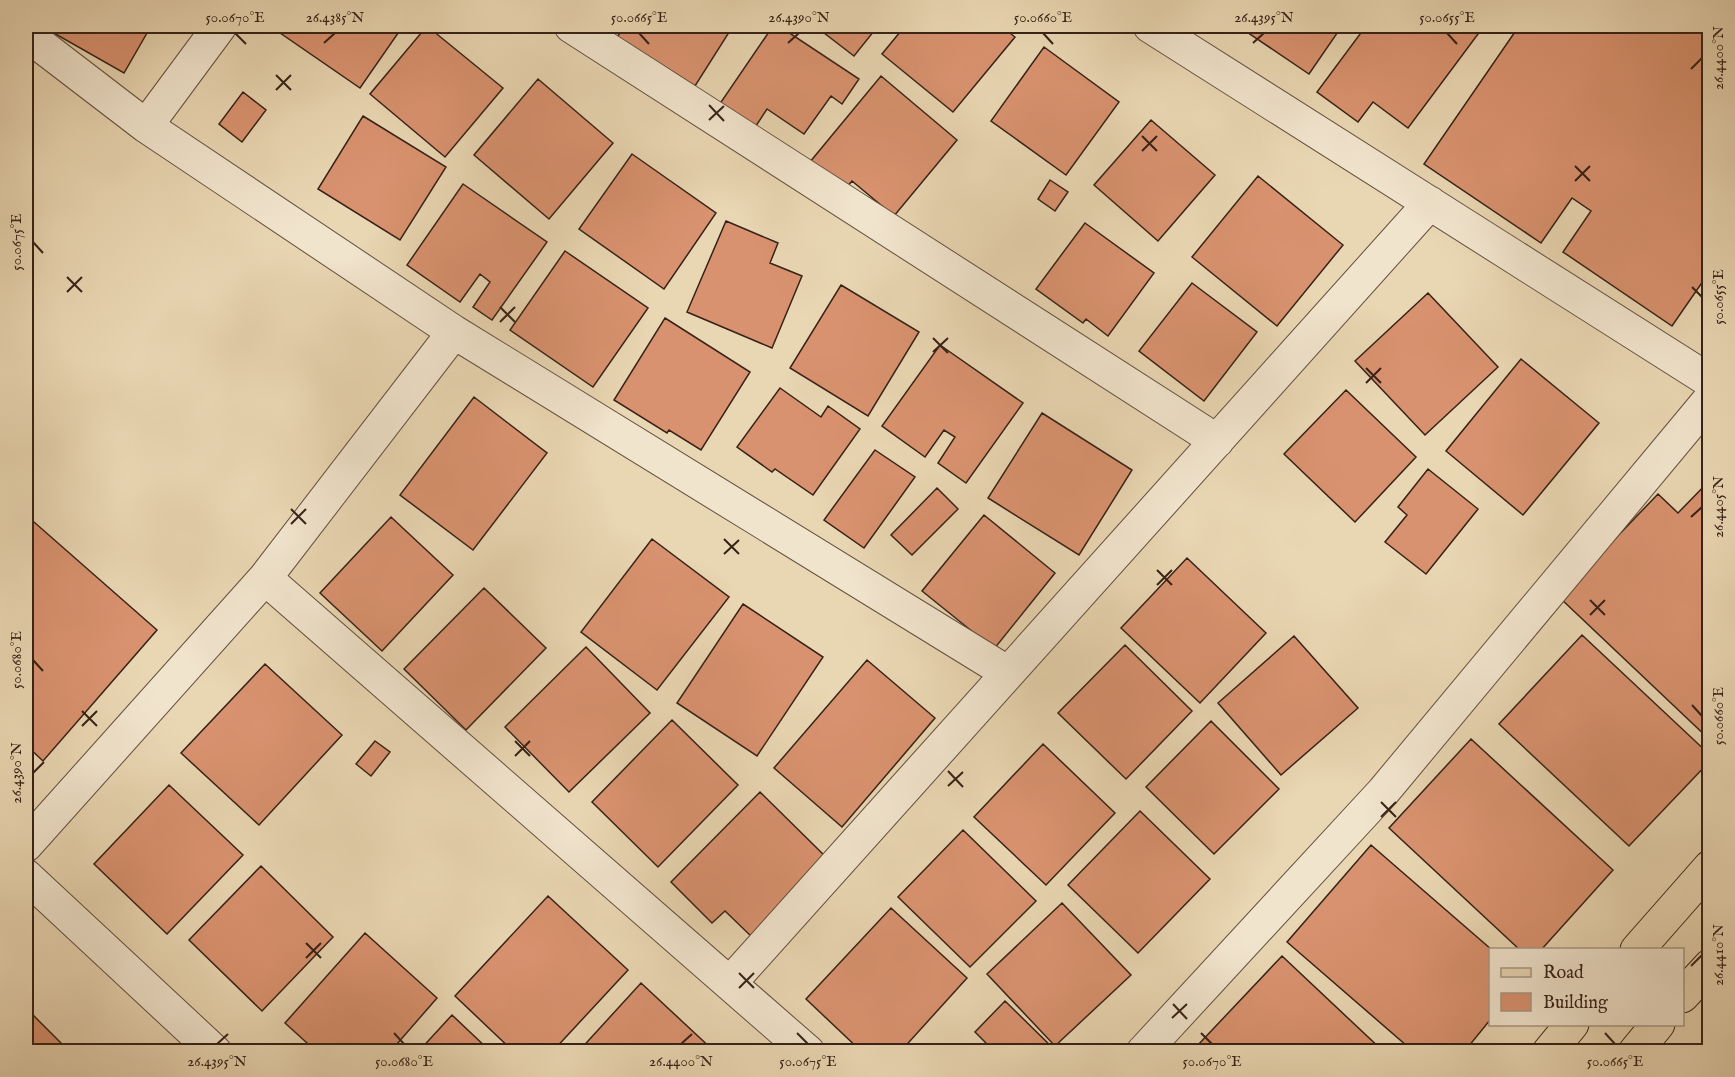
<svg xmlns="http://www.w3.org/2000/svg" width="1735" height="1077" viewBox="0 0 1735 1077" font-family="'IM FELL English',serif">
	<rect width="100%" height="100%" fill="#e9d6b2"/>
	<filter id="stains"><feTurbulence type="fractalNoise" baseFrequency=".00333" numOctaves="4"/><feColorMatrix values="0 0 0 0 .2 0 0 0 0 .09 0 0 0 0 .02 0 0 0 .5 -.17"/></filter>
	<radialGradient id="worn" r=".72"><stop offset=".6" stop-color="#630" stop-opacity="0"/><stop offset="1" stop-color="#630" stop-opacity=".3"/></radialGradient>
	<path fill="#d9926f" stroke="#362217" stroke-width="1.5" d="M47,26h104l-27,47 -79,-45z
		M270,26h133l-43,62z
		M427,26l76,62 -58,69 -75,-63z
		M625,26h108l-38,60 -78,-49z
		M773,26h6l80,53 -17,25 -11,-8 -27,38 -37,-25 -15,23 -35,-24z
		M815,26h63l-24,30z
		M905,26h96l14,11 -62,75 -71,-58z
		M1238,26h104l-33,48z
		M1366,26h118l-76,102 -35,-26 -15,20 -41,-30z
		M1519,26h181l10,6v239l-38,55 -109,-74 28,-41 -19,-13 -31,45 -117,-79z
		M1044,47l75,55 -53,73 -75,-54z
		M881,76l76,64 -63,76 -42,-35 -13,15 -34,-28z
		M538,79l75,64 -64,76 -75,-64z
		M243,92l23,18 -24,32 -23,-18z
		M363,116l83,51 -46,73 -82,-51z
		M1151,120l64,55 -57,66 -64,-56z
		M632,154l84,59 -52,76 -85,-60z
		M1258,176l85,69 -66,81 -85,-69z
		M1050,180l18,12 -13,19 -17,-12z
		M463,184l84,58 -55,78 -19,-13 17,-25 -10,-8 -20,28 -53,-37z
		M726,221l52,22 -8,20 32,13 -30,72 -85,-36z
		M1085,223l69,50 -46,63 -22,-17 -3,4 -47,-34z
		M565,251l83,57 -55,79 -83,-57z
		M1192,283l65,49 -53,69 -65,-50z
		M841,285l78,47 -51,84 -78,-48z
		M1428,293l70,74 -73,68 -70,-74z
		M665,318l85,54 -49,78 -32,-20 -2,3 -53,-33z
		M940,345l83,58 -57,80 -28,-20 17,-26 -11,-7 -19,27 -43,-31z
		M1521,359l78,64 -76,92 -77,-64z
		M780,388l41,29 7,-11 32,23 -47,66 -38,-26 -3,3 -35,-25z
		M1346,390l70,67 -61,65 -71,-68z
		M474,397l73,56 -74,97 -73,-55z
		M1042,413l90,57 -53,85 -91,-57z
		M875,450l40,27 -51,71 -40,-28z
		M1428,469l50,40 -52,65 -41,-32 22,-27 -9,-8z
		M1710,480v260l-151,-143 99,-103 20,19z
		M937,488l21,21 -46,46 -21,-20z
		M26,515l131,115 -114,131 -17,-16z
		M984,515l71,58 -61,76 -72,-58z
		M391,517l62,58 -71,76 -62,-58z
		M652,539l77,58 -72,93 -76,-58z
		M1187,558l79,75 -66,70 -79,-75z
		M484,588l62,60 -80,82 -62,-61z
		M743,604l80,53 -66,99 -80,-53z
		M1582,635l128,120v6l-81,85 -130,-122z
		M1294,636l64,72 -77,67 -63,-72z
		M1125,645l67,66 -66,68 -68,-66z
		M586,647l64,66 -81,79 -64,-65z
		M867,660l68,58 -93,109 -68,-59z
		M265,664l77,71 -83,90 -78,-72z
		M672,720l66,65 -80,82 -66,-65z
		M1211,721l68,68 -65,65 -68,-67z
		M1471,739l142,131 -72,80h-21l-131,-122z
		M375,741l15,11 -19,24 -15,-12z
		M1043,744l72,69 -69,72 -72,-68z
		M169,785l74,70 -76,79 -73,-70z
		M760,792l70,69 -77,77 -28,-27 -13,12 -41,-41z
		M1140,811l70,68 -72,74 -70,-68z
		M963,830l73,71 -66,66 -72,-70z
		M1371,845l121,105h-2v70l-26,32h-50l-127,-110z
		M261,866l72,71 -71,74 -73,-71z
		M548,896l80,74 -76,82h-38l-59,-56z
		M1062,903l69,72 -76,71 -68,-72z
		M891,908l76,70 -67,74h-38l-56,-53z
		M365,933l72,65 -47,54h-73l-32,-29z
		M1282,956l102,96h-181l-6,-6z
		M641,983l74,69h-137z
		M1005,1001l52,51h-62l-20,-20z
		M26,1008l44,44h-44z
		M452,1015l39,37h-73z"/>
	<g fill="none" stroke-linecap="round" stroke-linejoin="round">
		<g stroke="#634f3e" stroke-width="35">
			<path id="minor" d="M571,26l646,415
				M1150,26l560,355
				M26,34l120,92 308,206 554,341
				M146,126l74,-100
				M265,578l543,474
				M26,845l239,-267 189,-246
				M26,876l189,176
				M730,983l700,-780
				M1143,1052l240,-260 327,-393"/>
		</g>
		<g stroke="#362217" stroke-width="35">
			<path id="major" d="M1637,950l73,-83
				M1682,996l28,-30
				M1549,1052l23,-28
				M1635,1052l23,-28"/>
		</g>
		<use href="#minor" stroke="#f1e4cd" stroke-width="33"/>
		<use href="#major" stroke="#e9d6b2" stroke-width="33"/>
	</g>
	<path fill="none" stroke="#362217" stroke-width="2" d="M235,33l11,11M639,33l10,11M1043,33l10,11M1447,33l10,11M324,43l11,-10M788,43l11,-10M1253,43l11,-10M1691,69l11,-11M276,75l15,15M276,90l15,-15M709,105l15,16M709,120l15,-14M1142,136l15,15M1142,151l15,-15M1575,166l15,15M1575,181l15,-15M33,242l10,11M67,277l15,15M1692,287l10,10M67,292l15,-15M500,307l15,15M500,322l15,-15M933,338l15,15M933,352l15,-14M1366,368l15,15M1366,383l15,-15M291,509l15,15M1691,517l11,-10M291,524l15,-15M724,539l15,15M724,554l15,-14M1157,570l15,15M1157,585l15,-15M1590,600l15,15M1590,615l15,-15M33,660l10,11M1692,705l10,11M82,711l15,15M82,726l15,-15M515,741l15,15M515,756l15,-15M948,771l15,16M33,773l11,-11M948,786l15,-14M1381,802l15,15M1381,817l15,-15M306,943l15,15M306,958l15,-15M1691,966l11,-11M739,973l15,15M739,988l15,-15M1173,1004l14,15M1172,1018l15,-14M394,1033l10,11M797,1033l11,11M1201,1033l11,11M1605,1033l10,11M217,1044l11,-10M681,1044l11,-10"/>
	<rect width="1735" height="1077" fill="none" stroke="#e9d6b2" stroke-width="66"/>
	<rect x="1489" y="948" width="195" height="78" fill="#f1e4cd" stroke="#a69684" stroke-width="1.5"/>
	<rect x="1501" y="968" width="30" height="9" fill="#e9d6b2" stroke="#a69684" stroke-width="1.5"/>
	<text x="1543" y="978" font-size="18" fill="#362217">Road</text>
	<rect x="1501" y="993" width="30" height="18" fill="#d9926f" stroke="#a69684" stroke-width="1.5"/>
	<text x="1543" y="1008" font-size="18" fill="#362217">Building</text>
	<rect x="33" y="33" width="1669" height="1011" fill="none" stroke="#362217" stroke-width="2"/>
	<g font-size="15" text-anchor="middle" fill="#362217">
		<text x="235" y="22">50.0670°E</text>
		<text x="335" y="22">26.4385°N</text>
		<text x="639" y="22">50.0665°E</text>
		<text x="799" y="22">26.4390°N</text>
		<text x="1043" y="22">50.0660°E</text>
		<text x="1264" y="22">26.4395°N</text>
		<text x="1447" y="22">50.0655°E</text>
		<text transform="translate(1718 58) rotate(-90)" y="5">26.4400°N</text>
		<text transform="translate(16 242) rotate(-90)" y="5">50.0675°E</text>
		<text transform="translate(1718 297) rotate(-90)" y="5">50.0655°E</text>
		<text transform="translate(1718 507) rotate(-90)" y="5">26.4405°N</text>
		<text transform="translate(16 660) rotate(-90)" y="5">50.0680°E</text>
		<text transform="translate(1718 716) rotate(-90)" y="5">50.0660°E</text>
		<text transform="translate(16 773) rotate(-90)" y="5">26.4390°N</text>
		<text transform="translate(1718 955) rotate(-90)" y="5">26.4410°N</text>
		<text x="217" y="1066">26.4395°N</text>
		<text x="404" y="1066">50.0680°E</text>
		<text x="681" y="1066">26.4400°N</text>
		<text x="808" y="1066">50.0675°E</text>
		<text x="1212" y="1066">50.0670°E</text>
		<text x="1615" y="1066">50.0665°E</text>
	</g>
	<rect width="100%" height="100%" filter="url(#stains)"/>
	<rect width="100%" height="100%" fill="url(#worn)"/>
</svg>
